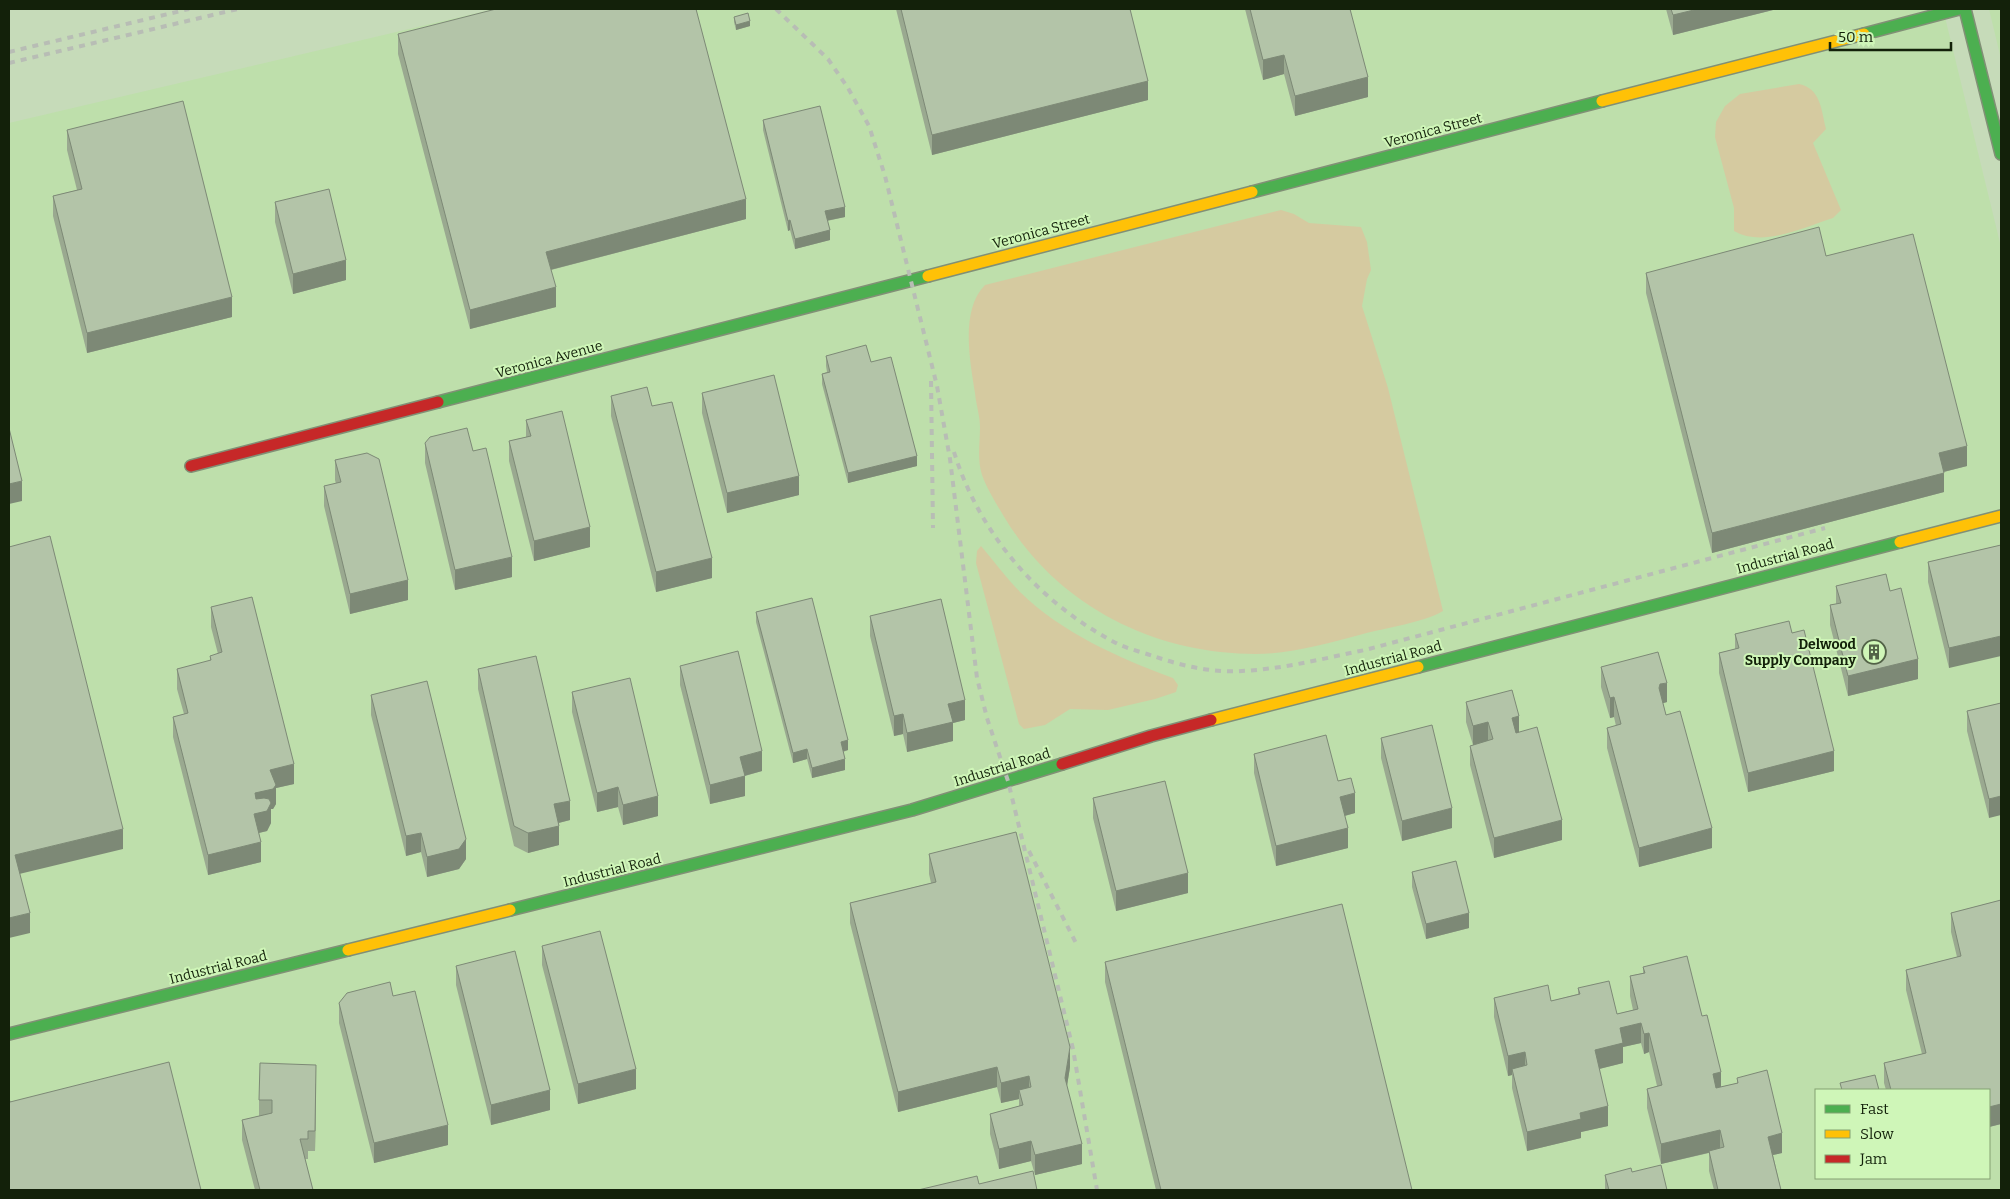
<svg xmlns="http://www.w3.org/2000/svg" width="2010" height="1199" viewBox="0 0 2010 1199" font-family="Bitter,serif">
	<rect width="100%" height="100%" fill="#c6dbb9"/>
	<path fill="#bedfab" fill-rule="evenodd" d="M494,9h1449l58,238v943h-1992v-1067zM1816,1090h173v88h-173z
		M1989,9h12v50z"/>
	<path fill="#d5caa0" d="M1799,84c22,5 22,25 27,45l-13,14 28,67 -8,8c-29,9 -70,30 -99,13v-23l-19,-71 1,-15 9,-16 15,-12z
		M1281,210l13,4 15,9 52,4 6,15 4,28 -4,9 -5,27 26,82 55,223c-18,11 -58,17 -80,23 -34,9 -72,20 -107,20 -103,0 -200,-49 -253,-139 -7,-12 -16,-26 -21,-40 -5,-16 -2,-32 -2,-48 0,-11 -4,-23 -5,-34 -5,-32 -15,-83 10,-108z
		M981,546c13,15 25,32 39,46 42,41 99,66 153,86l5,7 -2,7 -21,7 -47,11 -38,-1 -25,16 -21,4 -5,-5 -43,-161 1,-12z"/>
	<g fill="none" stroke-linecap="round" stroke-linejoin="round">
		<g stroke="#819076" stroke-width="14">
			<path id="fast" d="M1965,9l36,145
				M1864,34l95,-25
				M1252,192l350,-91
				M438,402l490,-126
				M1418,667l482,-125
				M510,910l402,-100 150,-46
				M9,1034l339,-84"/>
		</g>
		<g stroke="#819076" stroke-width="14">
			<path id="slow" d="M1602,101l262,-67
				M928,276l324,-84
				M1900,542l101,-26
				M1211,720l207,-53
				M348,950l162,-40"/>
		</g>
		<g stroke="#819076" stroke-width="14">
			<path id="jam" d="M191,466l247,-64
				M1062,764l89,-28 60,-16"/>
		</g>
		<use href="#fast" stroke="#4caf50" stroke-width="11"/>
		<use href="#slow" stroke="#ffc107" stroke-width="11"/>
		<use href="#jam" stroke="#c62828" stroke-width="11"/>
		<path stroke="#b8bdb5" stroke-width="4" stroke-dasharray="6 6" stroke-linecap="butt" d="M776,9l52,50 20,29 21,38 16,50 52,210 13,73 27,219 10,40 21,63 65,268 24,141
			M9,52l180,-43
			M9,63l229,-54
			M931,381l2,147
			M954,452c26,84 88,154 166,193 12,5 25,8 36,12 27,9 57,16 86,14 42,-2 83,-13 123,-21l460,-122
			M1029,851l49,96"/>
	</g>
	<path fill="#9aa990" d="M896,9h234l18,91 -216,55z
		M1245,9h105l18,88 -73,19 -11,-42 -21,6z
		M1666,9h111l-104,26z
		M734,17l16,9 -14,4 -2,-8z
		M398,34l348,185 -195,51 5,37 -86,22 -72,-275z
		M763,120l82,97 -18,4 3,19 -35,9 -5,-19 -2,1 -25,-101z
		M67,130l165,187 -145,36 -34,-137v-20l24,-6 -10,-40z
		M275,202l71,78 -53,14 -18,-72z
		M1826,256l141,210 -23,6v20l-232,61 -66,-260v-20z
		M826,356l45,6 46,104 -69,17 -26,-99v-10l5,-2 -1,-6z
		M702,393l97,102 -72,18 -25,-100z
		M611,396l41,10 60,172 -56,14 -45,-176z
		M526,420l64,127 -56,14 -25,-100v-20l17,-4z
		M425,443l48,8 39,126 -57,13 -30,-127z
		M335,460l73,140 -58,14 -26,-108v-20l12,-2 -1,-4z
		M2001,545l-52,123 -21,-86v-20z
		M1836,586l54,5 28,88 -70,17 -18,-71v-20l6,-1z
		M211,607l83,177 -18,4v16l-3,5h-2v14l-4,8 -8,2 2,29 -53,13 -35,-138v-20l11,-3 -7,-25v-20l33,-8v-5l8,-2 -7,-27z
		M756,612l92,138 -5,2 2,18 -33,8 -5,-19 -14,4 -37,-141z
		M870,616l95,104 -12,3v18l-46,11 -4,-18 -9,2 -24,-100z
		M1792,633l42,138 -86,21 -29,-119v-20l16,-4v-15z
		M680,666l82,105 -17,5v20l-35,8 -30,-119z
		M1601,667l66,35 -4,1 3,12 46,133 -73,19 -32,-119v-20l9,-2 -2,-9 -4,1 -9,-31z
		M478,669l92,151 -11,3v22l-31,8 -14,-7 -36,-157z
		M572,692l86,124 -35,9 -5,-18 -21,5 -25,-100z
		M371,695l95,164 -7,10 -32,8 -6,-25 -15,4 -35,-141z
		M1466,702l53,30 43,108 -68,18 -24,-93v-19l3,-1 -7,-23z
		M2001,703l-12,115 -22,-87v-20z
		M1381,738l71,90 -50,13 -21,-83z
		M1254,754l84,27 17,32 -10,3 3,32 -72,18 -22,-93z
		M1093,798l95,95 -72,18 -23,-93z
		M929,854l141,213 -3,19 15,78 -47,11 -4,-14 -32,8 -9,-35v-20l29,-8v-7l-18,4 -4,-16 -99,25 -48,-189v-20l81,-20 -2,-9z
		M1412,872l57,56 -43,11 -14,-52z
		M2001,900v224l-12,3v-37h-103l-2,-7v-20l38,-9 -16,-64v-20l51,-13 -6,-25v-19z
		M542,946l94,143 -58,15 -36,-139z
		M1105,962l307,228h-256l-51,-208z
		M456,966l94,144 -59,15 -35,-140z
		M1643,967l59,49 19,71 16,-4v-5l45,75 -9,2 8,35h-67l-5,-19v-18l-48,11 -14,-56v-19l10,-3 -8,-34 -5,2 -3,-11 -18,4v16l-24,6 9,57 -27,6v6l-54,13 -15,-63v-13l-4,1 -14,-59v-19l57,3 27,-7v-6l39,26 16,-4 -3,-14v-20l13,-3z
		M339,1003l109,142 -74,18 -35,-140z
		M316,1084l-1,67h-7v8h-3l8,31h-58l-13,-50v-20l17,-4v-16z
		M1632,1172l35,18h-62v-15z"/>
	<path fill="#7d8976" d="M1698,9h79l-104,26v-20z
		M750,21v5l-14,4v-5z
		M1284,55v19l-21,6v-20z
		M1368,77v20l-73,19v-20z
		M1148,81v19l-216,55v-20z
		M746,199v20l-200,52v-19z
		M845,207v10l-20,4v-10z
		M790,220v10l-2,1v-10z
		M830,230v10l-35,9v-10z
		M346,260v20l-53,14v-20z
		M556,287v20l-86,22v-19z
		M232,297v20l-145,36v-20z
		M1967,446v20l-28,7v-20z
		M917,456v10l-69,17v-10z
		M1944,473v19l-232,61v-20z
		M799,476v19l-72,18v-20z
		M22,481v20l-13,3v-20z
		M590,527v20l-56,14v-20z
		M512,557v20l-57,13v-20z
		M712,558v20l-56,14v-20z
		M408,580v20l-58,14v-20z
		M2001,636v20l-52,12v-20z
		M1918,659v20l-70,17v-20z
		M1667,683v19l-7,2 -1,-16 1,-4z
		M1614,697v20l-4,1v-20z
		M965,700v20l-12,3v18l-46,11v-19l41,-29z
		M903,714v20l-9,2v-20z
		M1519,716v20l-7,2v-20z
		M1488,722v20l-15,4v-20z
		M848,740v10l-7,2v-10z
		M807,749v10l-14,4v-10z
		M762,751v20l-22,6v-20z
		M1834,751v20l-86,21v-19z
		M845,759v11l-33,8v-10z
		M294,764v20l-18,4v16l-3,5h-2v14l-4,8 -13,3 1,-41 15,-23z
		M745,776v20l-35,8v-19z
		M618,787v20l-21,5v-19z
		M1355,793v20l-15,4v-20z
		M658,796v20l-35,9v-20z
		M2001,796v19l-12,3v-19z
		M570,801v19l-16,4v-20z
		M1452,808v20l-50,13v-20z
		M1562,820v20l-68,18v-20z
		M559,826v19l-31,8v-20z
		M1348,828v20l-72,18v-20z
		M1712,828v20l-73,19v-19z
		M123,829v20l-108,26v-20z
		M421,833v19l-15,4v-20z
		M466,839v20l-7,10 -32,8v-20z
		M261,842v20l-53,13v-20z
		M1188,873v20l-72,18v-20z
		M30,913v20l-21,5v-20z
		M1469,913v15l-43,11v-15z
		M1641,1023v20l-18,4v16l-28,7v-20l25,-22z
		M1649,1033v19l-5,2v-20z
		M1070,1047v20l-5,31v-20z
		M1525,1052v20l-13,-3v6l-4,1v-20z
		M316,1065v19l-1,67v-20z
		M997,1067v20l-99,25v-20z
		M636,1069v20l-58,15v-20z
		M1721,1072v20l-8,2v-20z
		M1029,1076v20l-10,-6v9l-18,4v-20z
		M550,1090v20l-59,15v-20z
		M2001,1104v20l-12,3v-20z
		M1608,1106v20l-27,6v6l-54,13v-19l53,-19z
		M448,1125v20l-74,18v-20z
		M1720,1130v20l-59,14v-20z
		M1782,1133v20l-14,3v-19z
		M1031,1141v20l-32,8v-20z
		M1082,1144v20l-47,11v-20z"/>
	<path fill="#b3c4a8" stroke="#7d8976" d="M496,9h200l50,190 -200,53 10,35 -86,23 -72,-276z
		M901,9h229l18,72 -216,54z
		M1250,9h100l18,68 -73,19 -11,-41 -21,5z
		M1671,9h27l-25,6z
		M748,13l2,8 -14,4 -2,-8z
		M183,101l49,196 -145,36 -34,-137 29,-7 -15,-59z
		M820,106l25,101 -20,4 5,19 -35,9 -5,-19 -2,1 -25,-101z
		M329,189l17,71 -53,14 -18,-72z
		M1819,227l7,29 87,-22 54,212 -28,7 5,20 -232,60 -66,-260z
		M866,345l5,17 20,-5 26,99 -69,17 -26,-99 8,-2 -4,-16z
		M774,375l25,101 -72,17 -25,-100z
		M647,387l5,19 20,-4 40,156 -56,14 -45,-176z
		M562,411l28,116 -56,14 -25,-100 22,-5 -5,-16z
		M9,428l13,53 -13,3z
		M467,428l6,23 13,-3 26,109 -57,13 -30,-127 5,-6z
		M367,453l12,6 29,121 -58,14 -26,-108 17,-4 -6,-22z
		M50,536l73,293 -108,26 15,58 -21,5v-371z
		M2001,545v91l-52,12 -21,-86z
		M1886,574l4,17 11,-3 17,71 -70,17 -18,-71 11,-2 -5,-17z
		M252,597l42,167 -24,6 6,15 -3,4 -18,4 1,6 8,-1 5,1 2,4 -4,8 -13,3 7,28 -53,13 -35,-138 15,-4 -11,-44 34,-9 -1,-4 12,-4 -11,-45z
		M812,598l36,142 -7,2 4,17 -33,9 -5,-19 -14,4 -37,-141z
		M941,599l24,101 -17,4 5,18 -46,11 -4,-19 -9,2 -24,-100z
		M1789,621l3,12 12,-3 30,121 -86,22 -29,-120 20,-5 -4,-14z
		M738,651l24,100 -22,6 5,19 -35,9 -30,-119z
		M1658,652l9,31 -7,1 -1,4 7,27 14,-4 32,117 -73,20 -32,-120 14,-4 -7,-27 -4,1 -9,-31z
		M536,656l34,145 -16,3 5,22 -31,7 -14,-7 -36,-157z
		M630,678l28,118 -35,9 -5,-18 -21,6 -25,-101z
		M427,681l39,158 -7,10 -32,8 -6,-24 -15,3 -35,-141z
		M1512,690l7,26 -7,2 4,15 21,-6 25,93 -68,18 -24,-92 23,-7 -5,-17 -15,4 -7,-24z
		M2001,703v93l-12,3 -22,-88z
		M1432,725l20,83 -50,13 -21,-83z
		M1326,735l12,46 13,-3 4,15 -15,4 8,31 -72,18 -22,-92z
		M1165,781l23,92 -72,18 -23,-93z
		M1016,832l54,215 -5,31 17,66 -47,11 -4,-14 -32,8 -9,-35 33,-9 -4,-15 12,-3 -2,-11 -28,7 -4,-16 -99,25 -48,-189 86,-21 -7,-28z
		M1456,861l13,52 -43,11 -14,-52z
		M2001,900v204l-12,3v-17h-98l-7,-27 42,-10 -20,-83 55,-14 -10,-43z
		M1342,904l70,286h-251l-56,-228z
		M600,931l36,138 -58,15 -36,-138z
		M515,951l35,139 -59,15 -35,-139z
		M1687,956l15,60 5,-1 14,57 -8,2 3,14 22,-5 -1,-5 30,-8 15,63 -14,4 13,53h-63l-9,-39 15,-4 -4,-17 -59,14 -14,-55 15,-4 -13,-52 -5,1 -3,-11 -21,5 3,15 -28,7 13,56 -28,7 1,6 -54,13 -15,-63 15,-4 -2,-13 -17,4 -14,-58 54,-13 3,16 29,-7 -2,-6 31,-7 8,33 21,-5 -8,-33 15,-3 -2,-6z
		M390,982l3,14 22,-5 33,134 -74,18 -35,-140 8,-10z
		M169,1062l32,128h-192v-92l1,4z
		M260,1063l56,2 -1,66h-7v8h-8l13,51h-53l-18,-70 30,-7v-13h-13z
		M1875,1075l4,15h-37l-2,-7z
		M1661,1165l6,25h-58l-4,-15 26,-7 1,4z
		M1033,1171l4,19h-119l59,-14 2,8z"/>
	<defs>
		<g id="building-ring" transform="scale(1.25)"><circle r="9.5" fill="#cff6b8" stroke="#526247" stroke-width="1.5"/><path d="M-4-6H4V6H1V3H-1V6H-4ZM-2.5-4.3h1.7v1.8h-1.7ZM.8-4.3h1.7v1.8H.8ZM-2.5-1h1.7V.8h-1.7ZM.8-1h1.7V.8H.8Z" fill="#526247"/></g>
	</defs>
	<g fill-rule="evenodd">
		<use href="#building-ring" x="1874" y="652"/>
	</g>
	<g text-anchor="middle" stroke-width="4" stroke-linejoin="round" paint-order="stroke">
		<g font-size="14" fill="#13210a" stroke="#cff6b8">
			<text transform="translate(1433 130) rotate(-15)" y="5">Veronica Street</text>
			<text transform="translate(1041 231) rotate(-15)" y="5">Veronica Street</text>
			<text transform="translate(549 359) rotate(-15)" y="5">Veronica Avenue</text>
			<text transform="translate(1785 556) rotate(-15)" y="5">Industrial Road</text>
			<text transform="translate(1393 658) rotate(-15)" y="5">Industrial Road</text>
			<text transform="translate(1002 767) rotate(-17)" y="5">Industrial Road</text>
			<text transform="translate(612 870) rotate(-14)" y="5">Industrial Road</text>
			<text transform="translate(218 967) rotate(-14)" y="5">Industrial Road</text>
		</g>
		<g font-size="14" font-weight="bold" fill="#13210a" stroke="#cff6b8" text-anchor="end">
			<text x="1856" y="649">Delwood<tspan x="1856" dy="16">Supply Company</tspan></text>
		</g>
	</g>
	<rect width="2010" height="1199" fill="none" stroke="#13210a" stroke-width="20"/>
	<rect x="1815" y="1089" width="175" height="90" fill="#cff6b8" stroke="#84a172"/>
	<rect x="1825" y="1105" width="25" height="8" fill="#4caf50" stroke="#84a172"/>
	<text x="1860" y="1114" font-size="15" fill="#13210a">Fast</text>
	<rect x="1825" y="1130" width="25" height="8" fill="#ffc107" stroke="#84a172"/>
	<text x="1860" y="1139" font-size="15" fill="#13210a">Slow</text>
	<rect x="1825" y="1155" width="25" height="8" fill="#c62828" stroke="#84a172"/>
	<text x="1860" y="1164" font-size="15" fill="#13210a">Jam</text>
	<path d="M1830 42v8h121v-8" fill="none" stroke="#13210a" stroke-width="2.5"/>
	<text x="1838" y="42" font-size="15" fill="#13210a" stroke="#cff6b8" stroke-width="4" paint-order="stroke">50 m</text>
</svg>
